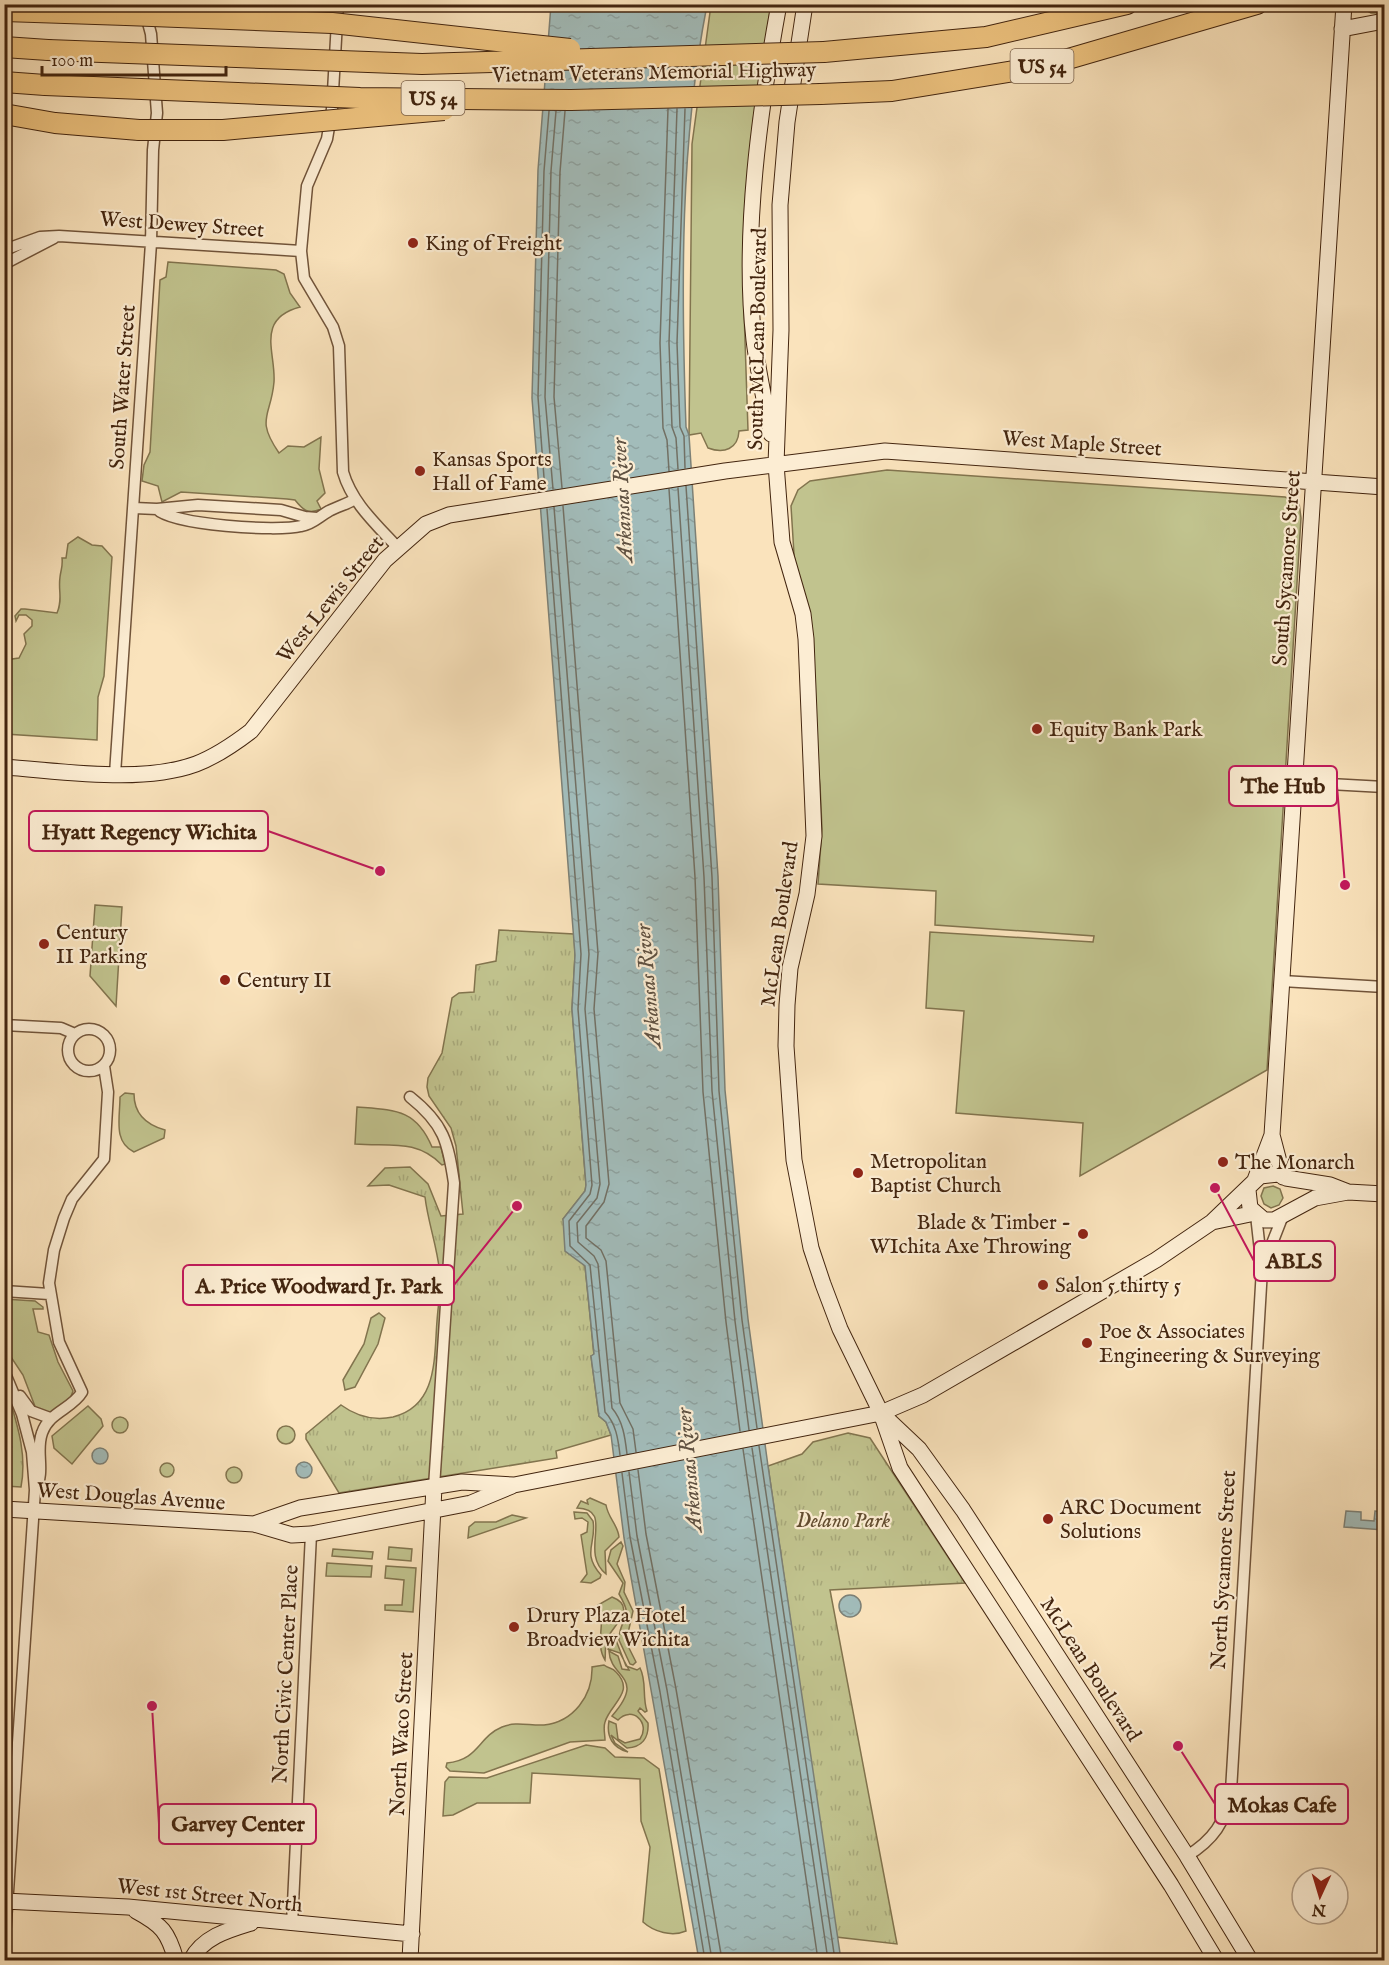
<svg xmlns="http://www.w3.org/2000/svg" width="1389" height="1965" viewBox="0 0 1389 1965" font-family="'IM FELL English',serif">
	<defs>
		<pattern id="park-tufts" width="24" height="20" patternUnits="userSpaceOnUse" patternTransform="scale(1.5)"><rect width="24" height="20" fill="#c1c38e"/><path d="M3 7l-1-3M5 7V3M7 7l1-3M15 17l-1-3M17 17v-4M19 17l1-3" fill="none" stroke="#a7a779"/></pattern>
		<pattern id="water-ripples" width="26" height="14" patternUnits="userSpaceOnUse" patternTransform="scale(1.5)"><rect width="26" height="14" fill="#a2bcba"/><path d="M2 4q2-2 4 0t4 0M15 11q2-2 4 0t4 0" fill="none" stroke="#8da19f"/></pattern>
	</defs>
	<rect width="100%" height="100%" fill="#fae3bc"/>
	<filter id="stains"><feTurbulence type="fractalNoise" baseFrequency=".00333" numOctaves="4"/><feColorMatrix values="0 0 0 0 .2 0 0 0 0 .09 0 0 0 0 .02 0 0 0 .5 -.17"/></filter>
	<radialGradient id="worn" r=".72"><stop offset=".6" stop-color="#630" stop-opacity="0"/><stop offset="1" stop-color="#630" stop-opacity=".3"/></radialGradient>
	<path fill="#c1c38e" stroke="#82744e" stroke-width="1.5" d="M711,5h60l-18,116 -6,67 -3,122 4,120 -9,1c-1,18 -15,23 -31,17l-7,-15 -12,2 3,-291z
		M1363,5h21v8h-13l-7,-4z
		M168,262l108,8 8,4 6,19 10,14c-45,12 -24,46 -26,75 -3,35 -19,36 5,71l9,-7 16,1 17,-10 -2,32 6,24 -8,8 4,8c-13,6 -18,1 -26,-9l-8,-1 -106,-7 -19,10 -4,-16 -16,-5 2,-16 6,-13 10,-172 6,-3z
		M887,470l398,27 14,6 2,15 -34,552 -187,106 3,-53 -127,-10 8,-102 -38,-3 4,-76 163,10 1,-6 -159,-11 1,-34 -118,-7 4,-55 -2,-44 -26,-231 -3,-48 7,-16 12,-9z
		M78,537l14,8 10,1 10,11 -8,119 -6,21 -1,43 -92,-6v-74l14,-2 7,-14 -2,-10 8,-8v-6l-6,-5h-7l-3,6 -1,-5 6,-7h4l32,4c6,-14 1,-22 3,-36 1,-8 3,-11 2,-19h4l2,-14z
		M95,905l27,2 -6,99 -26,-30z
		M125,1093l9,1c0,20 13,31 31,36l-1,8 -30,14c-21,-10 -14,-34 -14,-55z
		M357,1107c38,3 59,2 75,40h9l4,17 -3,1c-26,-27 -54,-18 -87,-21z
		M1273,1186l7,3 3,9 -4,7 -8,3 -7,-4 -3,-8 3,-8z
		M4,1299l31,2 8,6v2h-10l5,23 11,3 9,27 15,29 -3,8 -22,15 -12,-5 -13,-34 -18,-27z
		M379,1313l6,5 -7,26 -23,43 -10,3 -2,-10 21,-36 7,-26z
		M88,1406l13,13 2,7 -31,38 -18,-16 -2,-12z
		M112 1425a8 8 0 1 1 16 0a8 8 0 1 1-16 0Z
		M277 1435a9 9 0 1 1 18 0a9 9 0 1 1-18 0Z
		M160 1470a7 7 0 1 1 14 0a7 7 0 1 1-14 0Z
		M226 1475a8 8 0 1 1 16 0a8 8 0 1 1-16 0Z
		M590,1498l16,7c2,13 12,20 13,32l-14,14 1,23c-28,-22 10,-65 -29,-66l4,-7 7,3 -1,-4z
		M574,1512l13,1 6,8c4,22 -12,32 8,54l-1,3 -9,5 -10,-1 6,-8 -6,-39 6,-3 1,-10 -6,-4 -7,1z
		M512,1515l14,3 -58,20 1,-11 6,-5h21z
		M621,1542l2,4 -6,18 8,18 -1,10 9,19 -7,31 10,20 -3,3 -3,-1 -11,-24c0,-25 17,-17 0,-46l4,-11 -15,-22 3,-11z
		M389,1547l23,2 -1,12 -23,-2z
		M333,1549l40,3 -1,7 -40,-3z
		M327,1563l45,3 -1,11 -45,-1z
		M386,1566l30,2 -3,44 -28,-2v-5h17l2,-25 -19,-2z
		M612,1597c26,10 1,29 -4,40 -4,8 -2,15 -3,23 -11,-18 2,-36 -7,-55z
		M614,1635l12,31 11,4 3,-2c7,13 2,29 7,43l-2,1 -5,-4 -2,3 10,12c1,15 -6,24 -21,25l-16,-13 4,8 13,9c-15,-4 -22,-15 -19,-31l7,3 2,15 7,4 15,-4c11,-16 -8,-34 -22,-19l-6,-4c35,-40 -2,-37 -3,-65l9,5 4,13 7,1 -9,-17 -12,-4z
		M604,1665c5,4 8,2 12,7 20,20 -6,32 -11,50 -2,6 0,12 0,18l-35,2 -86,31 -34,-2 -4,-4 1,-4c32,-3 31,-26 55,-36 14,-6 28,-1 42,-2 29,-3 49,-29 48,-58z
		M586,1745l19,3 10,9 29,1 15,11 27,162c-14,6 -32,1 -43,-9l7,-75 -9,-26 -1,-42 -108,-6 -2,30h-53l-24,12 -10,1 2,-34 4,-5 38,1z"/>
	<path fill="url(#park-tufts)" stroke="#82744e" stroke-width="1.5" d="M499,930l75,4 1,21 -3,54 14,176 -1,6 -22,28 22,47 9,89 -3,1 8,60 7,6 5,13 -55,16 1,7 -218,35 -33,-54v-5l35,-29c15,11 33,16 52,12 45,-11 41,-59 44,-96 1,-15 4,-32 3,-46 -2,-26 -12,-52 -15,-78l-36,-12 -21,1 17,-18 25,-1 18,17 13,32 22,-2 -7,-68 -5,-18 -22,-32 -2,-9 1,-9 14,-25 10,-55 7,-5 15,-1 2,-27 20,-4z
		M4,1396l5,1c9,30 18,58 12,90l-16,-1z
		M848,1433l22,5 95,145 -135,7 67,354 -61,-7 -68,-471 34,-12 11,-12z"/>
	<path fill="url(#water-ripples)" stroke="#7c8076" stroke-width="1.5" d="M551,5h156c-27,138 -26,281 -21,422l3,8 29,441 7,214 23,229 20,147 73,494h-142l-75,-422 -13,-103 -5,-13 -7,-6 -8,-60 3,-2 -9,-88 -20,-15 -2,-32 22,-28 1,-6 -14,-176 3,-54 -43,-557 6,-228z
		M92 1456a8 8 0 1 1 16 0a8 8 0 1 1-16 0Z
		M296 1470a8 8 0 1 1 16 0a8 8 0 1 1-16 0Z
		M1346,1511l15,1v8l13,1 1,-10 9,1v18l-40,-3z
		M839 1606a11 11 0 1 1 22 0a11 11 0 1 1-22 0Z"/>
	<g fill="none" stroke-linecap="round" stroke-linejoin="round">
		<path stroke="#727064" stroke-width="1.5" d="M668,109l-8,234 3,85 4,12 2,31
			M677,109l-8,234 3,84 4,11 2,31
			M685,109l-8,234 3,84 4,9 1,32
			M686,486l26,391 7,214 23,229 15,108
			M562,488l-8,-91 6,-225 5,-61
			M678,488l26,389 8,214 23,230 14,109
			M553,489l-8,-92 6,-226 5,-60
			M669,489l26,388 8,215 23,230 14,109
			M545,491l-7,-94 6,-226 5,-60
			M563,506l35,447 -4,56 15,175 -5,18 -18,24v12l15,12 5,11 14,142 13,26 3,23
			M554,507l35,447 -4,55 15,175 -3,14 -20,25 1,19 16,14 4,8 14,144c11,13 13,29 15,46
			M547,509l34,445 -3,55 14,176 -2,9 -21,27 1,25 20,19 15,147c11,12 13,26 15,43
			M759,1446l76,514
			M752,1448l76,512
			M743,1449l75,511
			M638,1470l8,64 30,155 46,271
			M629,1472l8,64 30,154 45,270
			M622,1473l8,64 30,155 45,268"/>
		<g stroke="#71543a" stroke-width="13">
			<path id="street" d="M338,4l-6,105 -5,30 -20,47 -6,65 3,27 29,49 6,19 4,126c9,31 33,52 55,76
				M4,250l36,-13 19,-1 242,15
				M4,264l50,-26
				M134,508l23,1 41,-4 83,5 24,7 12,1
				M157,509c15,16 121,23 144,17 12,-2 17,-9 28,-15 8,-4 17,-7 25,-11
				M115,774l36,-531 2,-93 4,-37 -6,-79 -8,-30
				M1293,782l91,5
				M1282,981l102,6
				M4,1025l57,3 14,6
				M68 1050a21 21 0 1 1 42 0a21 21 0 1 1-42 0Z
				M410,1097c34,27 38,45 44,86l-20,304
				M1262,1269l20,-51
				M4,1291l45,3
				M4,1371l18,43 10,38 3,38 -31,461
				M20,1396l11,15 19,7
				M35,1490c11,-19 0,-38 7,-57 7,-21 30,-24 40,-41l-23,-50 -10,-59 5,-33 10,-32 8,-19 32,-40 4,-67 -4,-26
				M1187,1856c26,-16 39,-34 44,-65l31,-522 -6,-54
				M292,1924l19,-390"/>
		</g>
		<g stroke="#43250f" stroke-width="17">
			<path id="secondary" d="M805,4l-18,118 -7,83 1,125 -5,134 6,78 21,72 3,25 8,197 -7,58 -17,74 -3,37 -1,41 8,114 17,88 12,36 17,45 41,84 19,55 271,417 45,75
				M1342,29l42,-8
				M771,434c-6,-31 -13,-62 -17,-94 -12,-105 6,-232 25,-336
				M4,767c59,4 137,17 192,-3 21,-8 38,-20 55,-33l134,-171 41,-36 23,-9 276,-44 160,-20 499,36
				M1272,1135l11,42
				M1255,1180l17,-45 72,-1131
				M1248,1190l2,18 14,12h10l41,-22 33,-6 36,2
				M1212,1222l43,-9
				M883,1415l36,34 44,61 224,346 63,104
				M4,1509l250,15 38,11 19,-1 160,-31 41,-17
				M254,1524l46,-16 162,-26 52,3 367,-72 42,-18 233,-135 56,-38 48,-46 18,-2 8,4 44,7 18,7
				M4,1901l124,6 284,27
				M136,1911c26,14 32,21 40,49
				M191,1960c12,-23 37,-30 60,-37
				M410,1960l24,-473"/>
		</g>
		<g stroke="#43250f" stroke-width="22">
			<path id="highway" d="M4,11l122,4
				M4,47l44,3
				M824,52l162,-15 141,-33
				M4,82l41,3
				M821,94l71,-3 152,-25 213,-62
				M4,114l51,9 84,7"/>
		</g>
		<use href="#street" stroke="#fcedd3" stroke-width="10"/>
		<use href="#secondary" stroke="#fcedd3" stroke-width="15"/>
		<use href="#highway" stroke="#edc27e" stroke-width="20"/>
		<g stroke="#43250f" stroke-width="22" stroke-linecap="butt">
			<path id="highway-bridge" d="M126,15l206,8 238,26
				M48,50l374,14 402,-12
				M45,85l315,13 211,2 250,-6
				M139,130h84l221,-20"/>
		</g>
		<use href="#highway-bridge" stroke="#edc27e" stroke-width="20"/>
	</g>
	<g fill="#8f2418" stroke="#fcedd3" stroke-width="2">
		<circle cx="413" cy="243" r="6"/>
		<circle cx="420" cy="471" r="6"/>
		<circle cx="1037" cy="729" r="6"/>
		<circle cx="44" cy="944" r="6"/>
		<circle cx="225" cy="980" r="6"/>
		<circle cx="1223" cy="1162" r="6"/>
		<circle cx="858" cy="1173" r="6"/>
		<circle cx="1083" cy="1234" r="6"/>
		<circle cx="1043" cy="1285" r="6"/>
		<circle cx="1087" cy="1343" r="6"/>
		<circle cx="1048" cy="1519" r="6"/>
		<circle cx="514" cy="1627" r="6"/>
	</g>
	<g text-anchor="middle" stroke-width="4.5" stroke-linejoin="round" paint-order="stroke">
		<g fill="#fcedd3" stroke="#7a614a" stroke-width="1.5">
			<rect x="1010.5" y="49" width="63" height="34" rx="4.5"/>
			<rect x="401.5" y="81" width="63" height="34" rx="4.5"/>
		</g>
		<g font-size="20" font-weight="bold" fill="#43250f">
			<text x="1042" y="73">US 54</text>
			<text x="433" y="105">US 54</text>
		</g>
		<g font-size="21" fill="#43250f" stroke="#fcedd3">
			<text transform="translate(654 72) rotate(-1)" y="7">Vietnam Veterans Memorial Highway</text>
			<text transform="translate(182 224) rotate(4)" y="7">West Dewey Street</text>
			<text transform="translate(757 339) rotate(-89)" y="7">South McLean Boulevard</text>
			<text transform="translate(122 387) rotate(-86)" y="7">South Water Street</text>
			<text transform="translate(1082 443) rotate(4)" y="7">West Maple Street</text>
			<text transform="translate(1286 568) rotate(-86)" y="7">South Sycamore Street</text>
			<text transform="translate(330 599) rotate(-51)" y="7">West Lewis Street</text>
			<text transform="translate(779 924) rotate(-82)" y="7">McLean Boulevard</text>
			<text transform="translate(131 1496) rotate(4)" y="7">West Douglas Avenue</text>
			<text transform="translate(1223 1570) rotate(-87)" y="7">North Sycamore Street</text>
			<text transform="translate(1091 1669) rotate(57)" y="7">McLean Boulevard</text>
			<text transform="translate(285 1674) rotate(-87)" y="7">North Civic Center Place</text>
			<text transform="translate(401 1734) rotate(-87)" y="7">North Waco Street</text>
			<text transform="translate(210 1895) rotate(6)" y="7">West 1st Street North</text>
		</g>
		<g font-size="21" fill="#43250f" stroke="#fcedd3" text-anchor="start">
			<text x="425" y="250">King of Freight</text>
			<text x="432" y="466">Kansas Sports<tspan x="432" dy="24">Hall of Fame</tspan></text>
			<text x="1049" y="736">Equity Bank Park</text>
			<text x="56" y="939">Century<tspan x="56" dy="24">II Parking</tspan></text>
			<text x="237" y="987">Century II</text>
			<text x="870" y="1168">Metropolitan<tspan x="870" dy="24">Baptist Church</tspan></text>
			<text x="1235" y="1169">The Monarch</text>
			<text x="1071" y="1229" text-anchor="end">Blade &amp; Timber -<tspan x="1071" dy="24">WIchita Axe Throwing</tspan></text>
			<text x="1055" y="1292">Salon 5 thirty 5</text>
			<text x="1099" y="1338">Poe &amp; Associates<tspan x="1099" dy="24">Engineering &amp; Surveying</tspan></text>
			<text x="1060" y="1514">ARC Document<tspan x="1060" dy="24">Solutions</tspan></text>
			<text x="526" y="1622">Drury Plaza Hotel<tspan x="526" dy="24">Broadview Wichita</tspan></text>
		</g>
		<g font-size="21" font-style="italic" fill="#624c2f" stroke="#fcedd3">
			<text x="843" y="1527">Delano Park</text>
		</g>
		<g font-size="22" font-style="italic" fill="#605242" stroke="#fcedd3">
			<text transform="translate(621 500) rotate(-93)" y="8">Arkansas River</text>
			<text transform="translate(647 986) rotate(-95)" y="8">Arkansas River</text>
			<text transform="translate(688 1470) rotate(-95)" y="8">Arkansas River</text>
		</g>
	</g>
	<path fill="none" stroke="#c2185b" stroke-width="2" d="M1345 885L1337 786M380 871L268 831M1215 1188L1254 1261M517 1206L454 1285M1178 1746L1215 1804M152 1706L159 1824"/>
	<g fill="#c2185b" stroke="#fcedd3" stroke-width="2">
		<circle cx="1345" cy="885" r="6"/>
		<circle cx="380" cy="871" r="6"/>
		<circle cx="1215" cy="1188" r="6"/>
		<circle cx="517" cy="1206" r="6"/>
		<circle cx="1178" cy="1746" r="6"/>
		<circle cx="152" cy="1706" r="6"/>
	</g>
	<g fill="#fcedd3" stroke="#c2185b" stroke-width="2">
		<rect x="1229" y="766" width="108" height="40" rx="6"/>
		<rect x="29" y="811" width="239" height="40" rx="6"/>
		<rect x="1254" y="1241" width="81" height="40" rx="6"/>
		<rect x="183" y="1265" width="271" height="40" rx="6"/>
		<rect x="1215" y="1784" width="133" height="40" rx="6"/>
		<rect x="159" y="1804" width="157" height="40" rx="6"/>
	</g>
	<g font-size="22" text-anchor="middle" font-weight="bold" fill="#43250f">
		<text x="1283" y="793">The Hub</text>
		<text x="149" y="839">Hyatt Regency Wichita</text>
		<text x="1294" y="1268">ABLS</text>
		<text x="319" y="1293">A. Price Woodward Jr. Park</text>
		<text x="1282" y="1812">Mokas Cafe</text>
		<text x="238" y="1831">Garvey Center</text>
	</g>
	<rect width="1389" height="1965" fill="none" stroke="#fae3bc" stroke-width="24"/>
	<rect x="6" y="6" width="1377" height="1953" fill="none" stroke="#43250f" stroke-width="3"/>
	<rect x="12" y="12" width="1365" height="1941" fill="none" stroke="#43250f" stroke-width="1.5"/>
	<g transform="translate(1320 1896) rotate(184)"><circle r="28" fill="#fcedd3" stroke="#b29d85" stroke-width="1.5"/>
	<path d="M0-4.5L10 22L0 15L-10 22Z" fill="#8f2418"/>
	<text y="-9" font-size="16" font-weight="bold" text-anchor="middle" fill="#43250f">N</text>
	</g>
	<path d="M42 66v9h184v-9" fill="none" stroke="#43250f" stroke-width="3"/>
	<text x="51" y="66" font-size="18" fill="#43250f" stroke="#fcedd3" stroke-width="4.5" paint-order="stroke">100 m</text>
	<rect width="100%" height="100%" filter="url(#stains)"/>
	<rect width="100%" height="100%" fill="url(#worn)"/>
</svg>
